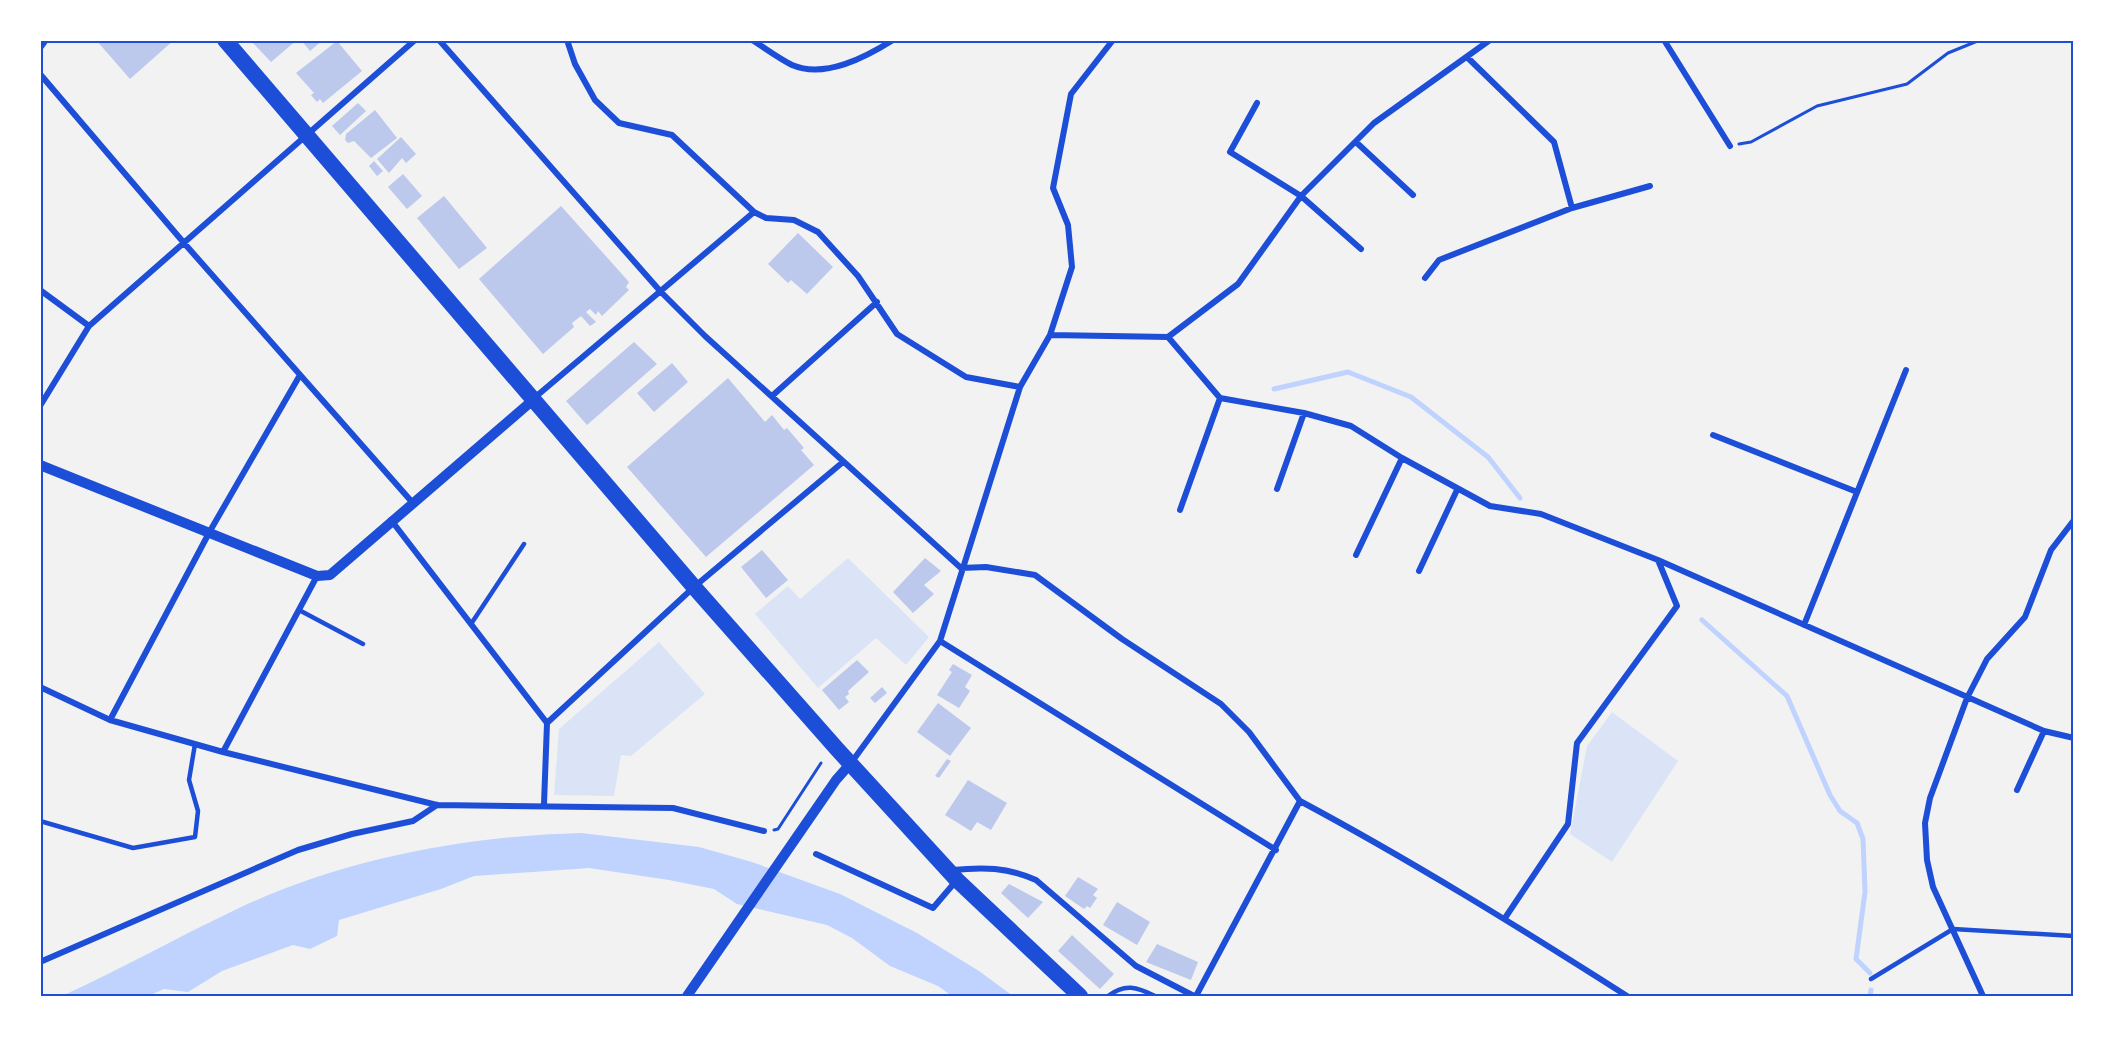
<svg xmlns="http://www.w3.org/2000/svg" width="2114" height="1037" viewBox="0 0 2114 1037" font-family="Montserrat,sans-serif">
	<rect width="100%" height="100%" fill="#f2f2f2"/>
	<path fill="#dbe4f7" d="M848,558l81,79 -23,28 -30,-27 -58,50 -63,-74 33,-28 12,13z
		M659,642l46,52 -74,62 -10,-1 -7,41 -60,-1 5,-66z
		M1612,712l66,49 -66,101 -42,-28 17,-88z"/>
	<path fill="#bfd3fe" d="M581,833l118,14 53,15 88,32 77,39 62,38 34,25h-61l-14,-10 -48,-20 -38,-28 -25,-13 -90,-21 -23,-15 -45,-9 -80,-12 -115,8 -33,13 -102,31 -2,16 -27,13 -17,-4 -71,26 -34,21 -24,-3 -16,7h-86c59,-27 116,-59 175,-87 105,-50 229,-73 344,-76z"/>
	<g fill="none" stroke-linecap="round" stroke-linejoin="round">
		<path stroke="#bfd3fe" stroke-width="5" d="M1274,389l74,-17 63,25 77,60 32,41
			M1702,620l85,76 43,99 10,16 17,12 6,16 2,53 -9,67 14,14
			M1870,996l1,-6"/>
	</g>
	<path fill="#bdc9ec" d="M96,40h78l-44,39z
		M256,40h41l-26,22 -18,-19z
		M301,40h22l-13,11z
		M337,41l25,30 -39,32 -3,-4 -3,3 -6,-7 3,-2 -18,-20z
		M358,103l8,8 -26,24 -8,-9z
		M375,110l22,28 -26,20 -17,-17 -6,2 -3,-3 1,-6z
		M401,137l15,17 -10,9 -4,-5 -13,15 -12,-14z
		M374,161l9,10 -6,5 -8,-10z
		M403,174l19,22 -15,13 -19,-22z
		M444,196l43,52 -28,21 -42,-51z
		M561,206l68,76 -3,5 3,3 -27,26 -4,-5 -2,4 -6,-6 -4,3 10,10 -6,4 -9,-10 -9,7 2,4 -31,27 -64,-75z
		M798,233l35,34 -26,27 -16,-14 -3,3 -20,-19z
		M634,342l23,22 -70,61 -21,-24z
		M672,363l16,19 -34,30 -17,-19z
		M728,378l37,44 7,-7 12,15 3,-2 17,20 -3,2 13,15 -108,92 -79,-90z
		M762,550l26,30 -22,18 -25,-31z
		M925,558l16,13 -17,14 10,9 -21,19 -20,-21z
		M857,660l12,12 -21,19 1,3 -4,3 4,5 -10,8 -17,-20z
		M953,664l19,11 -7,12 5,4 -11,17 -22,-13 15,-23 -3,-2z
		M882,687l5,6 -12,10 -5,-5z
		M938,703l33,25 -21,28 -33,-24z
		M947,759l4,2 -12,17 -4,-2z
		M968,780l39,23 -16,27 -14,-8 -6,9 -26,-16z
		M1078,877l20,12 -5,6 4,3 -7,10 -3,-2 -3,3 -19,-13z
		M1009,884l34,18 -15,16 -27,-25z
		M1117,902l33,20 -13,23 -34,-20z
		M1072,935l42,39 -14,15 -42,-38z
		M1157,944l41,18 -7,18 -45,-18z"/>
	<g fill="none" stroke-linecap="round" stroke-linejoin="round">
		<path stroke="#1d4ed8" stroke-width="3" d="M1739,144l12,-2 66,-36 90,-22 41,-31 32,-13
			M774,830l4,-1 43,-66"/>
		<path stroke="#1d4ed8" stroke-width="4.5" d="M299,610l64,34
			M471,624l53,-80
			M40,821l93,27 62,-11 3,-26 -9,-31 6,-36
			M1871,979l82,-50 121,7
			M1108,996c17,-13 29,-9 47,0"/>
		<path stroke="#1d4ed8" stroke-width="6" d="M439,40l222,252 44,44 256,232 25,-1 49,8 87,64 99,65 28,28 51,69
			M567,40l8,24 20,36 24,23 53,12 82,77 12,6 28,2 24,12 40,44 39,58 69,43 54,10
			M752,40c13,8 26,18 40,25 33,14 74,-8 101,-25
			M1664,40l66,106
			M40,48l6,-8
			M1468,58l86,84 18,66
			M40,74l144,169 228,259
			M1257,103l-27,49 71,44 60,53
			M1357,143l56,52
			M1425,278l14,-18 133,-52 78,-22
			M40,290l49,36
			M1050,335l118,2 70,-53 63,-88 73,-73 116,-83
			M1168,337l52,61 84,15 47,13 51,32 88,48 51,8 117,46 386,171 30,7
			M772,396l105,-94
			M533,399l221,-187
			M40,406l49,-80 326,-286
			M1713,435l144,57
			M1277,489l27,-76
			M1180,510l40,-112
			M391,520l156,203 -3,81
			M1356,555l46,-97
			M1419,571l38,-81
			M1804,625l102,-255
			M940,641l336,209
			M40,687l70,33 113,32 214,53 236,3 91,23
			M110,720l100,-189 90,-156
			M547,723l147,-136 149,-125
			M223,752l94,-176
			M851,763l89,-122 80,-254 30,-52 22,-68 -4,-42 -15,-37 18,-94 42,-54
			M2017,790l27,-59
			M816,854l117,54 23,-27
			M952,870c31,-3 55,-3 84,10l100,86 58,30
			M1505,918l63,-94 9,-81 100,-137 -19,-46
			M40,962l258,-112 54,-16 61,-13 24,-16
			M1196,996l104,-195c112,60 220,127 327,195
			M1983,996l-50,-109 -6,-27 -2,-37 5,-25 37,-100 20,-39 38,-42 26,-67 23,-30"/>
		<path stroke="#1d4ed8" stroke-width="10" d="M40,465l277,111 13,-1 203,-175
			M687,996l149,-216 15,-17"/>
		<path stroke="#1d4ed8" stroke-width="16" d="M225,40l469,547 143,162 120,131 123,116"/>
	</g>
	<rect width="2114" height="1037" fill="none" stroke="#ffffff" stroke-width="84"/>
	<rect x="42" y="42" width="2030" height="953" fill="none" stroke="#1d4ed8" stroke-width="2"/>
</svg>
